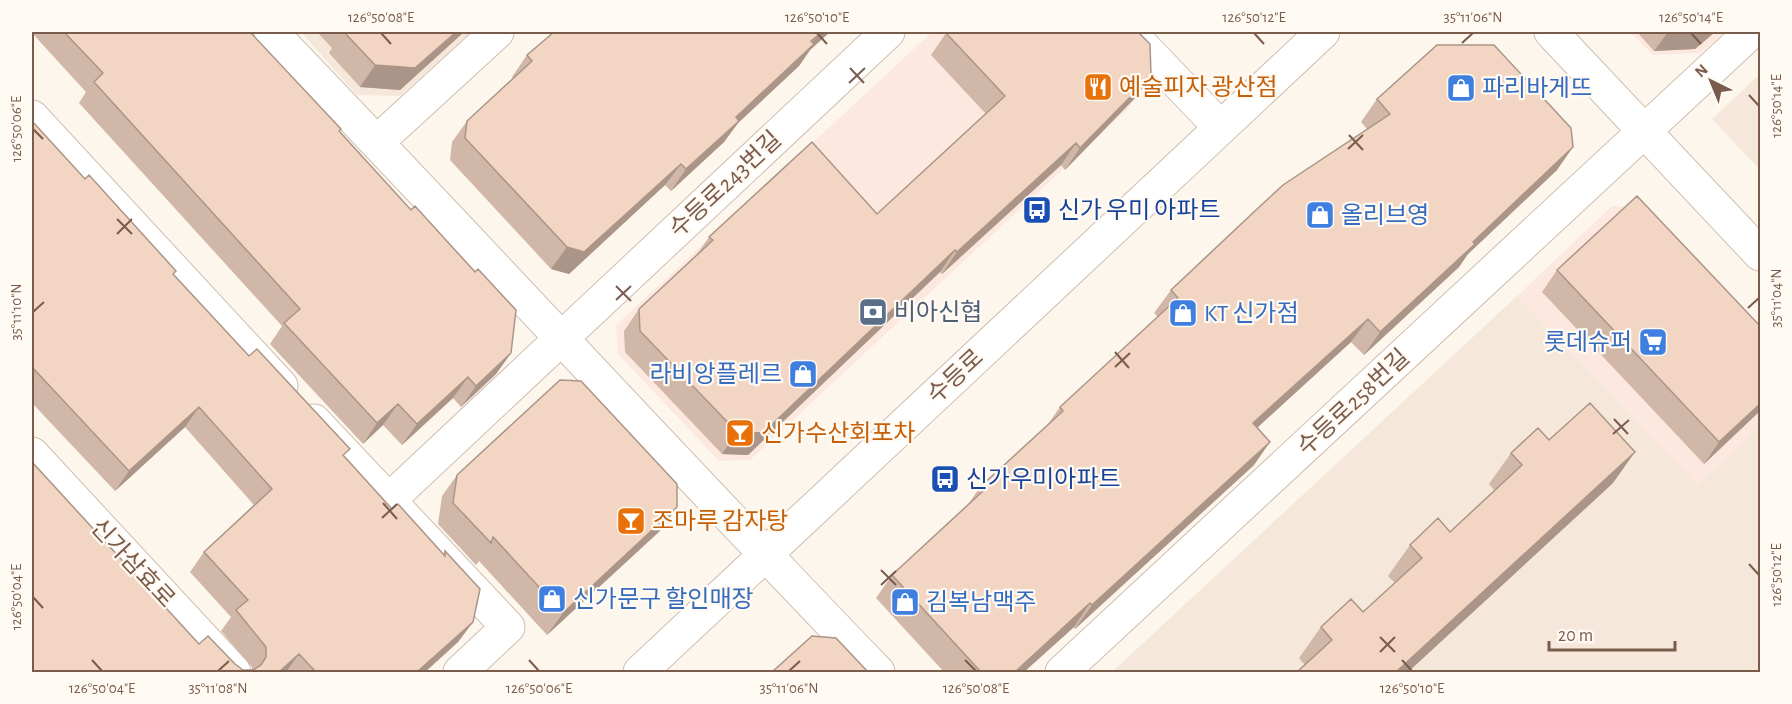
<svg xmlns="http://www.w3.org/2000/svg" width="1792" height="704" viewBox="0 0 1792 704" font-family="'Alegreya Sans','Noto Sans KR',sans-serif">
	<rect width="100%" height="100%" fill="#fdf6ec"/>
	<path fill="#f5e8da" d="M301,32h170l-71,64 -43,-1z
		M1760,74v96l-48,-51z
		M1517,296l181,188 62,-58v246h-648z"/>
	<path fill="#fde8e0" d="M932,32h162l37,39v35l-381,354 -31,1 -101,-107 -2,-29z
		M1630,32h94l-23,21 -48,2z
		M1612,206l27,2 121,127v91l-62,59 -181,-189z"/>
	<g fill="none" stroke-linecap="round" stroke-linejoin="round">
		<g stroke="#d1beb0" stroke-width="35">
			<path id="minor" d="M271,32c204,212 403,429 607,640
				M1129,32l91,95
				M1551,32l209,222
				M32,117l249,269
				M377,142l120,-110
				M314,421l194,206 -48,45
				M32,454l202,218
				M388,501l500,-469
				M640,672l683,-640
				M1062,672l689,-640"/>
		</g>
		<use href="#minor" stroke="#fff" stroke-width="33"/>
	</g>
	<path fill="#d1b7a8" d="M32,32h218l91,97 -2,2 172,222 -15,21 -35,33 -8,-9 -51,47 -19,-20 -20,19 -93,-100 12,-18 -203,-223 7,-11 -54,-59z
		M317,32h147l-64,58 -40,-3 -31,-34 3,-5z
		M554,32h276l-20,18 -11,16 -61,57 -14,19 -53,49 -6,-6 -96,89 -18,-5 -101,-109 2,-18 15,-21 46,-43 -1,-1 15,-22z
		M1637,32h78l-20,17 -41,2z
		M946,33l205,43 -16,22 -70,72 -4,-5 -119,109 -2,-2 -192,183 -26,-1 -97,-102 -1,-21 15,-22 57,-53 13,-19 168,-23 109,-100 -55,-59z
		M1377,99l180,71 -89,84 -9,13 -95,88 -13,-13 -94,86 -3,37 -179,164 -1,-2 -50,45h-80l-68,-74 16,-23 75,-69 13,-19 66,-60 14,-20 98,-90 -4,-4 17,-23 196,-161 -6,-7z
		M32,121l141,154 171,182 48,52 51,45 2,-3 28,71 -15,20 -33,30h-393l167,-28 44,26h9v-3l-31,-36 10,-14 -41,-45 14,-20 50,-47 -69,-78 -70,64 -83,-88z
		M1557,270l204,57v83l-57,54 -162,-172z
		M1549,440l64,43 -205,189h-111l8,-7 -6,-7 22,-31 42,-15 32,-29 -7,-7 22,-31 40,-13 45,-41 -6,-7 22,-31z
		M457,475l220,32 -15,22 -115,106 -68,-74 -3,4 -38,-41 4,-28z"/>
	<path fill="#aa9588" d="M456,32h8l-64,58 -40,-3 15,-22z
		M822,32h8l-20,18 -11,16 -61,57 -14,19 -53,49 15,-22 50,-52z
		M1668,32h47l-20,17 -41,2z
		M1151,76l-16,22 -70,72 15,-22z
		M1076,143l-15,22 -119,109 15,-22z
		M1573,147l-16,23 -89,84 -9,13 -95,88 16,-23 93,-90z
		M681,164l-16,21 -96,89 -18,-5 16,-22z
		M955,250l-15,22 -192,183 -26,-1 15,-22z
		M1368,319l-17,23 -114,104 16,-23z
		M511,353l-15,21 -35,33 15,-21z
		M468,377l-15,21 -51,47 15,-21z
		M1761,403v7l-57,54 15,-22z
		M398,404l-15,21 -20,19 14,-21z
		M199,407l-14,20 -70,64 14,-20z
		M1270,442l-16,23 -179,164 17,-24z
		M1635,452l-22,31 -205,189h-12z
		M677,507l-15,22 -115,106 16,-22z
		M1090,603l-16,24 -50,45h-9z
		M473,622l-15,20 -33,30h-8z
		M299,654l-13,18h-7z"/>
	<path fill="#f3d5c3" stroke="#aa9588" stroke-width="1.5" d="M64,32h186l91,97 -2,2 72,79 4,-4 60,66 3,-3 38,41 -5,43 -35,33 -8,-9 -51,47 -19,-20 -21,19 -93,-100 16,-14 -206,-227 9,-9z
		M344,32h112l-41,36 -40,-3z
		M554,32h268l-11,9 3,3 -78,73 3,4 -53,48 -5,-5 -97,88 -17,-5 -102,-109 2,-17 65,-60 -5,-6z
		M948,32h190l12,12 1,32 -71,72 -4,-5 -119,109 -2,-2 -192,183 -26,-1 -97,-101 -1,-22 74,-69 -4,-3 103,-95 65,72 128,-118 -59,-63z
		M1437,45h57l77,83 2,19 -100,95 2,2 -95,88 -12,-13 -115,104 17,19 -178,163 -2,-2 -75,69h-34l-89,-97 91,-84 -3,-4 83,-76 -3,-4 118,-109 -7,-8 85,-80 27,-25 107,-71 -13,-15z
		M32,121l53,58 4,-4 87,96 -3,3 76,82 8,-7 93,100 -7,6 49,54 6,-5 47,52v-5l35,38 -7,33 -56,50h-101l-17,-18 -20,18h-247v-210l167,182 9,-8 27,28 8,6h10l8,-5 5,-8v-10l-30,-37 12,-10 -44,-48 68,-63 -73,-82 -70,64 -97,-104z
		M1637,196l124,131v76l-42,39 -162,-172z
		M560,380l21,1 96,103v23l-114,106 -70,-76 -2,6 -38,-40 4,-28z
		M1590,403l45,49 -239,220h-99l35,-32 -11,-13 30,-28 12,13 59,-54 -12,-13 28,-27 12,14 72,-67 -11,-12 27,-25 11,12z
		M812,636l24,2 32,34h-96z"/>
	<path fill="none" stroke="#7a5c4d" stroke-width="2" d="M381,33l10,11M817,33l10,11M1254,33l10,11M1691,33l10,11M1462,43l11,-10M850,68l14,15M849,83l16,-15M1749,95l10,11M33,129l10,10M1349,135l14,15M1348,149l15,-14M117,219l15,15M117,234l15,-15M616,286l15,15M616,300l15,-14M1748,308l11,-10M33,312l11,-10M1115,352l14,16M1115,367l15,-14M1614,419l14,15M1613,434l16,-14M383,503l14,16M382,518l15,-14M1749,564l10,11M881,570l15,15M881,585l15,-14M33,597l10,11M1380,637l15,15M1380,652l15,-15M92,660l10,11M529,660l10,11M965,660l11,11M1402,660l10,11M218,671l11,-10M789,671l11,-10"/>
	<defs>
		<g id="restaurant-square" transform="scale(1.5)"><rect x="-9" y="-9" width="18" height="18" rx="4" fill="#e8710a" stroke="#fffaf3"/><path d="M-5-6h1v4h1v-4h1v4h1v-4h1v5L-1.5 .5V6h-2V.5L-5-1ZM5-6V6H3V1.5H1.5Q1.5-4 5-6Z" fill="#fff"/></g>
		<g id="shop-square" transform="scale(1.5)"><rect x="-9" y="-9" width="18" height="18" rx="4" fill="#3f7fe0" stroke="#fffaf3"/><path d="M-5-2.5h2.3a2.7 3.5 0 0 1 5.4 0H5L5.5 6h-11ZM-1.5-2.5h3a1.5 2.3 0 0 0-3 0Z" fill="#fff"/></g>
		<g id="bus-square" transform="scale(1.5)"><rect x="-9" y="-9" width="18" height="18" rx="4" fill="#1a4fb4" stroke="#fffaf3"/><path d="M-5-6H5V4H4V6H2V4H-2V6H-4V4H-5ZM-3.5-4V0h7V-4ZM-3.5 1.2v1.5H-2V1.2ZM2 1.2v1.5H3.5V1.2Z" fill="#fff"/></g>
		<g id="bank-square" transform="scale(1.5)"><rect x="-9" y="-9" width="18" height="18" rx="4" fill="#5c6f8a" stroke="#fffaf3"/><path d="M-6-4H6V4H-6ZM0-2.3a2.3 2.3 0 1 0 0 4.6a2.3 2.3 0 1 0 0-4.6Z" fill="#fff"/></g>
		<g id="supermarket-square" transform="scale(1.5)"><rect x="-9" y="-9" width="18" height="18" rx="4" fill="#3f7fe0" stroke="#fffaf3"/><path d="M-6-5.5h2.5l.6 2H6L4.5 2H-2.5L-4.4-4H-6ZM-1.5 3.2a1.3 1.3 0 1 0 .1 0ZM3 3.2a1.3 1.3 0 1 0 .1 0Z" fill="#fff"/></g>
		<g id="bar-square" transform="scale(1.5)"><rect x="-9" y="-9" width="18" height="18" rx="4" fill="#e8710a" stroke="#fffaf3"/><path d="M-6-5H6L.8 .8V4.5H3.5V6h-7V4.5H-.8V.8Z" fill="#fff"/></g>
	</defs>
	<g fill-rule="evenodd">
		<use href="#restaurant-square" x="1098" y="87"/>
		<use href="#shop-square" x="1461" y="88"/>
		<use href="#bus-square" x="1037" y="210"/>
		<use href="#shop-square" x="1320" y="215"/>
		<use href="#bank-square" x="873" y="312"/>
		<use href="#shop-square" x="1183" y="313"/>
		<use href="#supermarket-square" x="1653" y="342"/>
		<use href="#shop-square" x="803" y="374"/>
		<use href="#bar-square" x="740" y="433"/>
		<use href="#bus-square" x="945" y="479"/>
		<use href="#bar-square" x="631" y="521"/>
		<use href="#shop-square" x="552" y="599"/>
		<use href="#shop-square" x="905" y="602"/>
	</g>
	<g text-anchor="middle" stroke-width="4.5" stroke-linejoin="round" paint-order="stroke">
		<g font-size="24" fill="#c56008" stroke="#fffaf3" text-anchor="start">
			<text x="1119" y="95">예술피자 광산점</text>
			<text x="761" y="441">신가수산회포차</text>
			<text x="652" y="529">조마루 감자탕</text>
		</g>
		<g font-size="24" fill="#366cbe" stroke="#fffaf3" text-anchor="start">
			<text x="1482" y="96">파리바게뜨</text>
			<text x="1341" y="223">올리브영</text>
			<text x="1204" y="321">KT 신가점</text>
			<text x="1632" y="350" text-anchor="end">롯데슈퍼</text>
			<text x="782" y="382" text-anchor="end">라비앙플레르</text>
			<text x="573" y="607">신가문구 할인매장</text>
			<text x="926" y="610">김복남맥주</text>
		</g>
		<g font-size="24" fill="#7a5c4d" stroke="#fffaf3">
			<text transform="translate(725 184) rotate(-43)" y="8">수등로243번길</text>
			<text transform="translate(955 376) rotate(-43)" y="8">수등로</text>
			<text transform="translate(1353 402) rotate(-43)" y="8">수등로258번길</text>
			<text transform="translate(133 563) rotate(47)" y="8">신가삼효로</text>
		</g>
		<g font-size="24" fill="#164399" stroke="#fffaf3" text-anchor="start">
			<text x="1058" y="218">신가 우미 아파트</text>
			<text x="966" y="487">신가우미아파트</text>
		</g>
		<g font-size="24" fill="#4e5e75" stroke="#fffaf3" text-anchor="start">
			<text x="894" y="320">비아신협</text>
		</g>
	</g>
	<rect width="1792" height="704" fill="none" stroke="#fffaf3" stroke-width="66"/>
	<g transform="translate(1711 81) rotate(317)" stroke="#fffaf3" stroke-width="4.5" paint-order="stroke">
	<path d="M0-4.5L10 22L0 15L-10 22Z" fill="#7a5c4d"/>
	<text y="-9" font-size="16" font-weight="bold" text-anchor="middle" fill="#7a5c4d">N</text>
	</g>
	<path d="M1549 641v9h126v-9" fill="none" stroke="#7a5c4d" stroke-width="3"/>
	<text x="1558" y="641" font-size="18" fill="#7a5c4d" stroke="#fffaf3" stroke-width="4.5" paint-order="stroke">20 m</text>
	<rect x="33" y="33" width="1726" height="638" fill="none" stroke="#7a5c4d" stroke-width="2"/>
	<g font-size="15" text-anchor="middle" fill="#7a5c4d">
		<text x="381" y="22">126°50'08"E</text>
		<text x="817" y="22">126°50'10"E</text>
		<text x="1254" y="22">126°50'12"E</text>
		<text x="1473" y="22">35°11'06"N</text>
		<text x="1691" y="22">126°50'14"E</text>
		<text transform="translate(1776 106) rotate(-90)" y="5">126°50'14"E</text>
		<text transform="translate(16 129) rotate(-90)" y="5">126°50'06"E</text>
		<text transform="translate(1776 298) rotate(-90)" y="5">35°11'04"N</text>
		<text transform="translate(16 312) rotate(-90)" y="5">35°11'10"N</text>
		<text transform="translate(1776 575) rotate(-90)" y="5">126°50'12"E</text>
		<text transform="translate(16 597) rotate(-90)" y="5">126°50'04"E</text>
		<text x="102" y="693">126°50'04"E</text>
		<text x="218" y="693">35°11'08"N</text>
		<text x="539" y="693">126°50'06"E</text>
		<text x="789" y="693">35°11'06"N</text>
		<text x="976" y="693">126°50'08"E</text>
		<text x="1412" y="693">126°50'10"E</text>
	</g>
</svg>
